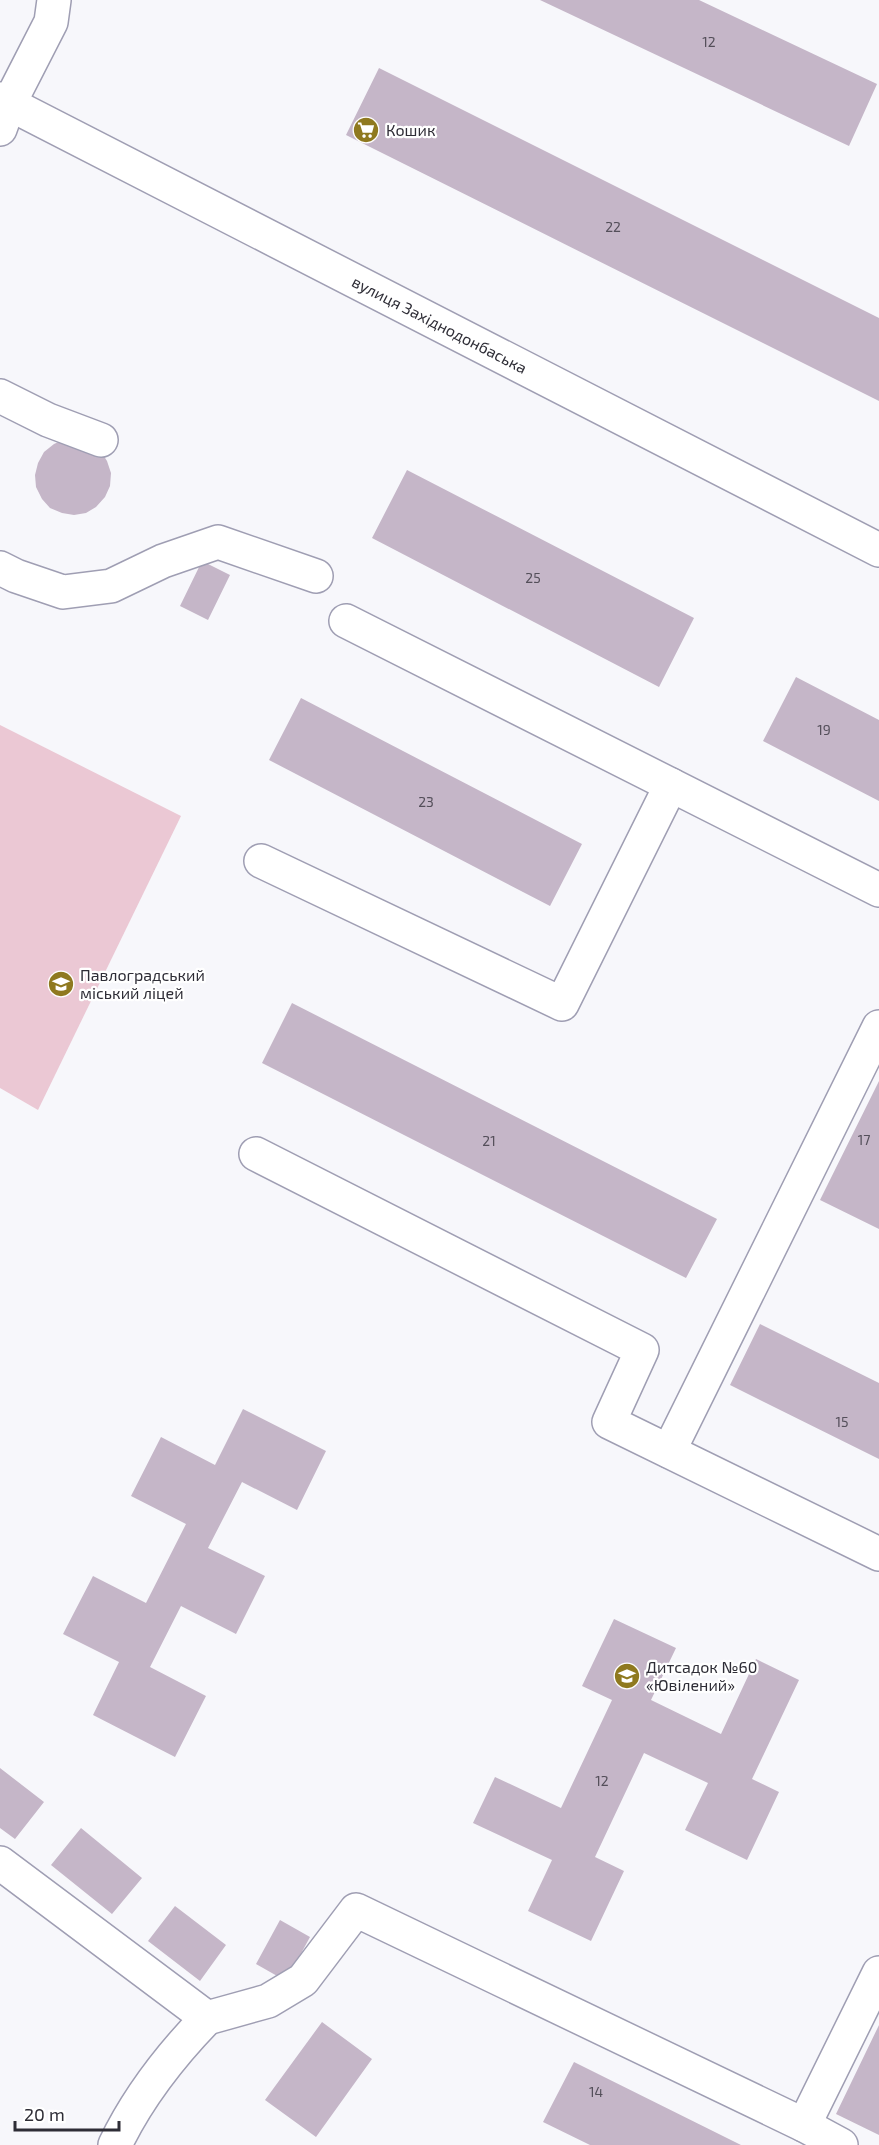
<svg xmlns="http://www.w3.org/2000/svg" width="879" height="2145" viewBox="0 0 879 2145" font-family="'Exo 2',sans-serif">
	<rect width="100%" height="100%" fill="#f7f7fb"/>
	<path fill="#ebc8d4" d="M0,725l181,91 -143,294 -38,-22z"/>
	<path fill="#c5b6c8" d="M540,0h159l178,84 -28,62z
		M379,68l500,250v83l-533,-266z
		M65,439l35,11 7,11 4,12 -1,13 -5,11 -9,10 -10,6 -12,2 -12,-2 -12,-5 -8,-9 -6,-12 -1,-12 3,-12 6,-11 10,-8z
		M407,470l287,148 -35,69 -287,-149z
		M202,561l28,14 -22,45 -28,-14z
		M796,677l83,43v81l-116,-60z
		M301,698l281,146 -32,62 -281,-146z
		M292,1003l425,216 -31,59 -424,-215z
		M879,1081v148l-59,-29z
		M760,1324l119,59v76l-149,-74z
		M243,1409l83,42 -29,59 -55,-28 -34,66 57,28 -29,58 -55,-28 -31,61 56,29 -31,61 -82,-42 26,-53 -56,-28 30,-58 53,27 40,-79 -55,-28 30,-59 54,28z
		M614,1619l62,29 -25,52 70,34 35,-75 43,21 -47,99 27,13 -32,68 -62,-30 23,-47 -64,-30 -49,104 29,14 -33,70 -63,-30 24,-51 -79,-37 22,-46 66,31 51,-108 -30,-14z
		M0,1768l44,34 -29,37 -15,-11z
		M81,1828l61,50 -30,36 -61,-49z
		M175,1906l51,39 -26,36 -52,-40z
		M280,1920l30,17 -24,44 -30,-17z
		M322,2022l50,37 -56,78 -51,-37z
		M879,2025v110l-43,-21z
		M574,2062l167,83h-151l-47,-23z"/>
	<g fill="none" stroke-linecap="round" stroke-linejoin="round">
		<g stroke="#9f9eb3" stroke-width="36">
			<g id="minor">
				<path id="s1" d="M0,99l879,451"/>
				<path d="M0,129l9,-25 42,-82 3,-22"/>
				<path d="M0,396l48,24 53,20"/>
				<path d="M0,568l16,8 47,16 48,-6 52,-25 55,-19 98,34"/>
				<path d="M346,621l533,269"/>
				<path d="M261,861l301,143 109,-219"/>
				<path d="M256,1154l386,196 -33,72 270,132"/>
				<path d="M669,1451l210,-424"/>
				<path d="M0,1863l207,155c-37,38 -69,79 -92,127"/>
				<path d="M207,2018l61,-17 35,-21 53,-70 448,215 37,20"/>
				<path d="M804,2125l75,-152"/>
			</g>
		</g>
		<use href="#minor" stroke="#fff" stroke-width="33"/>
	</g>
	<defs>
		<g id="supermarket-disc" transform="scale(1.35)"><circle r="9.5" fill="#8f791f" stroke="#fff"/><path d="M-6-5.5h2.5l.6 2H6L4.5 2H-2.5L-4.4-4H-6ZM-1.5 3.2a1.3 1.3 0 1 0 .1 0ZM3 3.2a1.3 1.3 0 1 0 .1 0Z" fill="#fff"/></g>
		<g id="school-disc" transform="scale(1.35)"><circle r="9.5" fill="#8f791f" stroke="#fff"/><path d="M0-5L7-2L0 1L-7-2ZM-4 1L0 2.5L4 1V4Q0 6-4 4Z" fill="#fff"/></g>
	</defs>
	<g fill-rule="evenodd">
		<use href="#supermarket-disc" x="366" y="130"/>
		<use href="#school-disc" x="61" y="984"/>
		<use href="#school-disc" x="627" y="1676"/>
	</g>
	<g text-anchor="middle" stroke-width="4.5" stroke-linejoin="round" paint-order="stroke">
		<g font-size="14" fill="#544f5a">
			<text x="709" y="47">12</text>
			<text x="613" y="232">22</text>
			<text x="533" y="583">25</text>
			<text x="824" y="735">19</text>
			<text x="426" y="807">23</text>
			<text x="864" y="1145">17</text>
			<text x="489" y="1146">21</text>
			<text x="842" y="1427">15</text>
			<text x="602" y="1786">12</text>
			<text x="596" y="2097">14</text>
		</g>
		<g font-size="16" fill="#2e2d36" stroke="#fff" text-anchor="start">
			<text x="386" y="136">Кошик</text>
			<text x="80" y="981">Павлоградський<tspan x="80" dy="18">міський ліцей</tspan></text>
			<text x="646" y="1673">Дитсадок №60<tspan x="646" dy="18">«Ювілений»</tspan></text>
		</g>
		<g font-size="16" fill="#2e2d36" stroke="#fff">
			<text dy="6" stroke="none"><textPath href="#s1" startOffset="494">вулиця Західнодонбаська</textPath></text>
		</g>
	</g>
	<path d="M15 2121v9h104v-9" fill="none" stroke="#2e2d36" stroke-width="3"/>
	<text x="24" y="2121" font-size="18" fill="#2e2d36" stroke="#ffffff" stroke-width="4.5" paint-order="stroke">20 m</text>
</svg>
